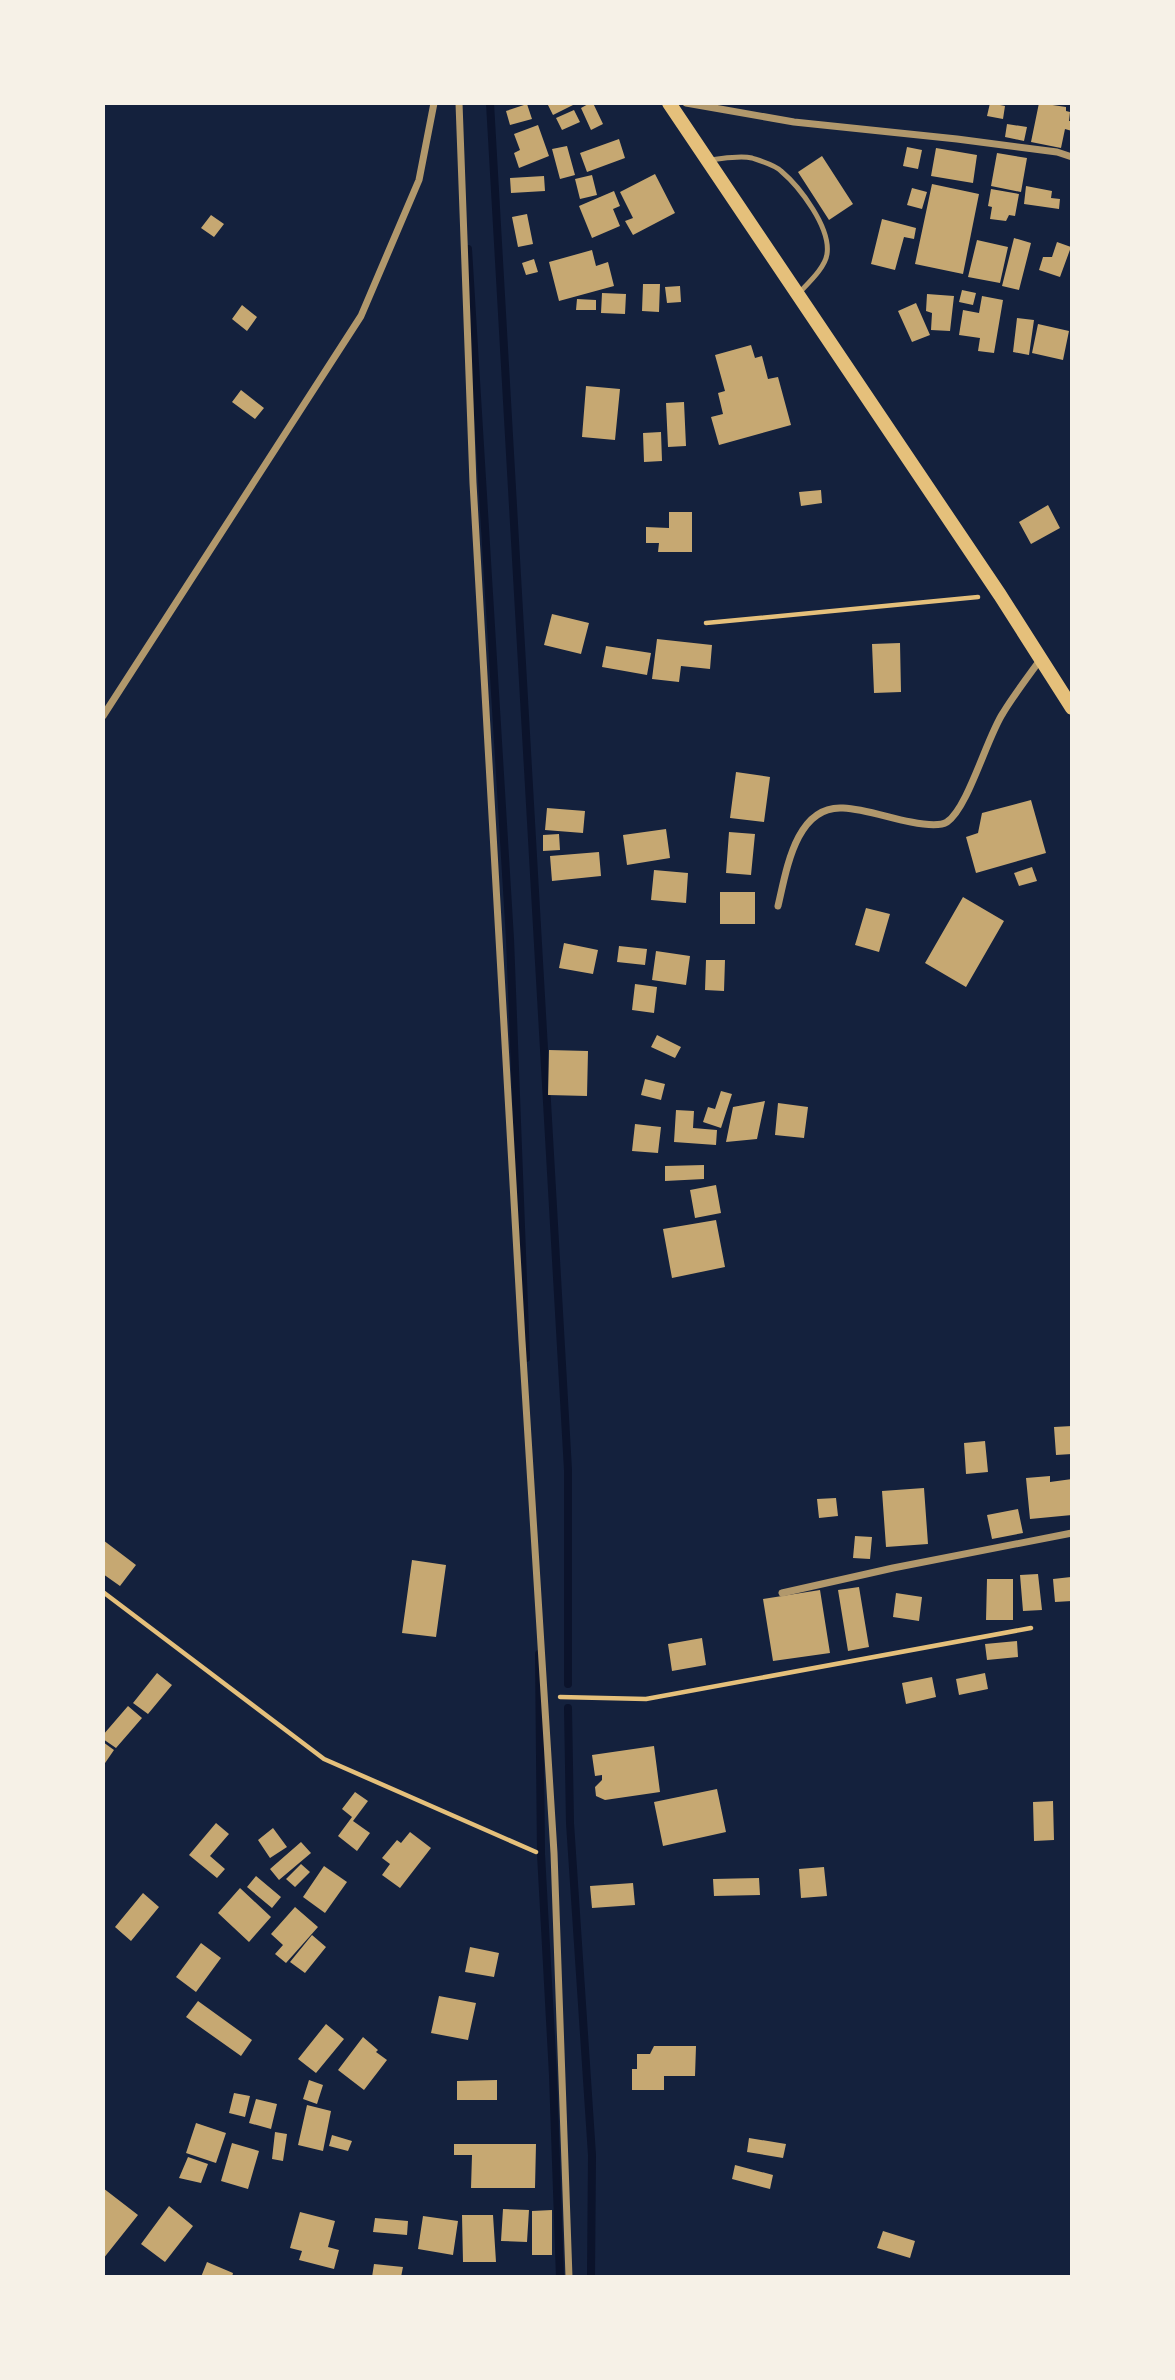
<svg xmlns="http://www.w3.org/2000/svg" width="1175" height="2380" viewBox="0 0 1175 2380" font-family="Arial,sans-serif">
	<rect width="100%" height="100%" fill="#14213d"/>
	<g fill="none" stroke-linecap="round" stroke-linejoin="round">
		<path stroke="#0b132b" stroke-width="8" d="M490,103l78,1367v214
			M468,249l42,690 16,419
			M539,1654l2,200 12,221 7,202
			M568,1708l2,115 22,332 -1,122"/>
	</g>
	<path fill="#c6a872" d="M547,103h30l-24,12z
		M590,103h3l10,21 -12,6 -10,-22z
		M990,103l15,3 -2,13 -16,-3z
		M1039,103l27,4v4l4,1 -1,9h3v10l-7,-2 -4,19 -30,-6z
		M527,104l5,15 -22,6 -4,-14z
		M574,110l6,12 -18,8 -6,-12z
		M1007,124l20,3 -3,14 -19,-4z
		M538,125l11,31 -30,12 -5,-15 6,-3 -6,-16z
		M619,139l6,19 -38,14 -7,-19z
		M567,146l8,29 -15,4 -8,-30z
		M907,147l15,3 -4,19 -15,-3z
		M936,148l41,7 -4,28 -42,-7z
		M997,153l30,5 -6,34 -30,-6z
		M822,156l31,48 -24,16 -31,-48z
		M655,174l20,39 -42,22 -8,-14 8,-3 -13,-26z
		M592,175l5,20 -17,4 -5,-20z
		M544,176l1,15 -34,2 -1,-15z
		M932,184l47,10 -16,80 -48,-10z
		M1026,186l26,5 -1,7 9,1 -1,10 -35,-5z
		M912,188l15,4 -5,17 -15,-4z
		M991,189l28,5 -4,22 -6,-1 -3,6 -16,-2 2,-12 -4,-1z
		M614,191l6,15 -7,3 7,17 -28,12 -13,-32z
		M527,214l6,30 -15,3 -6,-30z
		M211,215l13,9 -10,13 -13,-9z
		M882,219l34,9 -2,11 -10,-2 -9,33 -24,-6z
		M1014,238l17,5 -12,47 -17,-4z
		M977,240l31,7 -8,36 -32,-6z
		M1057,242l14,5 -11,30 -21,-7 4,-13h9z
		M592,250l4,16 12,-4 6,24 -55,15 -10,-39z
		M534,259l4,13 -12,3 -4,-12z
		M643,284h17l-1,28 -17,-1z
		M680,286l1,16 -14,1 -2,-16z
		M962,290l14,3 -3,12 -14,-3z
		M602,293l24,1 -1,20 -24,-1z
		M927,294l27,2 -4,35 -19,-1 1,-17 -6,-2z
		M982,296l21,4 -9,53 -16,-2 2,-13 -21,-3 4,-25 16,3z
		M577,299l19,1v10h-20z
		M916,303l14,32 -18,7 -14,-31z
		M242,305l15,12 -10,14 -15,-12z
		M1017,318l17,2 -5,35 -16,-3z
		M1038,324l31,7 -6,29 -31,-7z
		M751,345l4,13 7,-2 6,23 10,-2 13,48 -72,20 -8,-28 12,-3 -5,-21 7,-2 -10,-36z
		M586,386l34,3 -5,51 -33,-3z
		M241,390l23,18 -9,11 -23,-17z
		M684,402l2,44 -18,1 -2,-44z
		M661,432l1,29 -18,1 -1,-29z
		M821,490l1,13 -21,3 -2,-14z
		M1048,505l12,23 -29,16 -12,-22z
		M669,512h23v40h-34l1,-9h-13v-16l23,1z
		M552,614l37,9 -8,31 -37,-9z
		M657,639l55,6 -2,24 -29,-3 -2,16 -27,-3z
		M900,643l1,49 -27,1 -2,-49z
		M606,646l45,7 -4,22 -45,-8z
		M736,772l34,5 -6,45 -34,-4z
		M1031,800l15,53 -70,20 -10,-36 12,-4 4,-20z
		M547,808l38,3 -2,22 -38,-3z
		M666,829l4,29 -43,7 -4,-30z
		M729,832l26,2 -4,41 -25,-2z
		M559,834l1,16 -17,1v-16z
		M599,852l2,24 -49,5 -2,-25z
		M1032,867l5,14 -18,5 -5,-13z
		M654,870l34,3 -2,30 -35,-3z
		M720,892h35v32h-35z
		M963,897l41,24 -38,66 -41,-24z
		M866,908l24,6 -11,38 -24,-7z
		M564,943l34,7 -5,24 -34,-6z
		M619,946l28,3 -2,16 -28,-3z
		M656,951l34,5 -4,29 -34,-5z
		M706,960h19l-1,31 -19,-1z
		M635,984l22,3 -3,26 -22,-3z
		M657,1035l24,12 -6,11 -24,-11z
		M549,1050l39,1 -1,45 -39,-1z
		M645,1079l20,5 -4,16 -20,-5z
		M721,1091l11,3 -11,34 -18,-6 5,-15 7,2z
		M765,1101l-8,38 -31,3 7,-35z
		M778,1103l30,4 -4,31 -29,-3z
		M676,1110l18,1 -1,17 24,2 -1,15 -42,-3z
		M635,1124l26,3 -3,26 -26,-2z
		M704,1165v14l-39,2v-15z
		M716,1185l5,28 -26,5 -5,-28z
		M716,1220l9,47 -53,11 -9,-49z
		M1072,1426v28l-16,1 -2,-28z
		M985,1441l3,31 -22,2 -2,-31z
		M1050,1476v6l22,-3v36l-42,4 -4,-41z
		M924,1488l4,56 -42,3 -4,-56z
		M836,1498l2,18 -19,2 -2,-19z
		M1018,1509l5,24 -31,6 -5,-24z
		M855,1536l17,1 -2,22 -17,-1z
		M103,1540l33,25 -16,21 -17,-12z
		M412,1560l34,5 -10,72 -34,-4z
		M1038,1574l4,36 -19,1 -3,-36z
		M1071,1577l1,24 -17,1 -2,-23z
		M987,1579h26v41h-27z
		M859,1587l10,60 -21,4 -10,-61z
		M820,1590l10,63 -57,8 -10,-62z
		M896,1593l26,4 -3,24 -26,-4z
		M702,1638l4,27 -34,6 -4,-27z
		M1017,1641l1,16 -31,3 -2,-16z
		M157,1673l15,12 -24,29 -15,-11z
		M985,1673l3,16 -29,6 -3,-16z
		M932,1677l4,20 -30,7 -4,-21z
		M128,1706l14,12 -26,30 -13,-9v-4z
		M103,1742l11,8 -11,16z
		M654,1746l6,46 -55,8 -9,-4 -1,-9 7,-7v-5l-7,1 -3,-21z
		M717,1789l9,43 -63,14 -9,-44z
		M355,1792l13,9 -15,20 17,12 -13,18 -19,-15 14,-19 -10,-8z
		M1053,1801l1,39 -20,1 -1,-39z
		M216,1823l13,11 -19,22 15,13 -8,9 -28,-23z
		M273,1828l14,19 -17,11 -12,-18z
		M410,1832l21,16 -31,40 -18,-13 8,-11 -8,-6 15,-18 4,3z
		M301,1842l10,11 -32,27 -9,-11z
		M301,1864l9,8 -15,15 -9,-8z
		M324,1866l23,16 -22,31 -22,-16z
		M824,1867l3,29 -26,2 -2,-29z
		M256,1876l25,21 -9,11 -25,-21z
		M759,1878l1,17 -46,1 -1,-17z
		M633,1883l2,22 -43,3 -2,-22z
		M240,1888l31,29 -22,25 -31,-29z
		M143,1893l16,14 -28,34 -16,-14z
		M295,1907l23,20 -32,36 -11,-9 8,-9 -12,-11z
		M312,1935l14,12 -21,26 -15,-11z
		M201,1943l20,15 -25,34 -20,-15z
		M470,1947l29,6 -5,24 -29,-5z
		M439,1996l37,7 -8,37 -37,-7z
		M198,2001l54,39 -11,16 -55,-39z
		M326,2024l18,15 -28,34 -18,-14z
		M363,2037l15,13 -2,2 11,8 -23,30 -26,-20z
		M654,2046h42l-1,30h-31v14h-32v-21h5v-15h13z
		M309,2080l14,5 -6,19 -14,-5z
		M497,2080v20h-40v-19z
		M234,2093l16,3 -5,21 -16,-4z
		M256,2099l21,5 -6,25 -22,-6z
		M307,2105l24,6 -8,40 -25,-6z
		M196,2123l30,10 -10,30 -30,-10z
		M275,2132l12,2 -4,27 -11,-2z
		M332,2135l20,6 -4,10 -19,-5z
		M749,2138l37,6 -3,14 -36,-6z
		M232,2143l27,8 -11,38 -27,-8z
		M454,2144h82l-1,44h-64l1,-33h-18z
		M188,2157l20,7 -7,19 -22,-5z
		M735,2165l38,10 -3,14 -38,-10z
		M103,2188l35,27 -35,44z
		M169,2206l24,20 -28,36 -24,-18z
		M503,2209l26,1 -2,32 -26,-1z
		M552,2210v45h-20v-44z
		M300,2212l35,9 -7,26 11,3 -5,19 -35,-9 3,-9 -12,-3z
		M462,2215h31l3,47h-33z
		M423,2216l35,5 -5,34 -35,-6z
		M375,2218l33,3 -1,14 -34,-3z
		M883,2231l32,10 -5,17 -33,-10z
		M207,2262l26,11 -1,4h-31z
		M374,2264l29,3 -2,10h-29z"/>
	<g fill="none" stroke-linecap="round" stroke-linejoin="round">
		<path stroke="#e5c07b" stroke-width="4.5" d="M706,623l272,-26
			M103,1592l221,167 212,93
			M560,1697l86,2 385,-71"/>
		<path stroke="#b1986c" stroke-width="5" d="M709,160c14,-1 29,-5 43,-2 9,3 23,7 29,13 19,16 50,57 46,83 -2,14 -19,29 -28,39"/>
		<path stroke="#b1986c" stroke-width="7" d="M459,103l14,380 49,858 32,512 15,424
			M686,103l108,19 163,17 100,13 15,5
			M103,716l258,-400 58,-136 15,-77
			M778,906c8,-33 17,-101 65,-98 22,1 46,10 68,14 10,2 28,5 36,0 21,-14 40,-85 56,-109 11,-18 24,-35 37,-53
			M782,1593l111,-25 179,-35"/>
		<path stroke="#e5c07b" stroke-width="14" d="M669,103l331,492 72,113"/>
	</g>
	<rect width="1175" height="2380" fill="none" stroke="#f6f1e7" stroke-width="210"/>
</svg>
